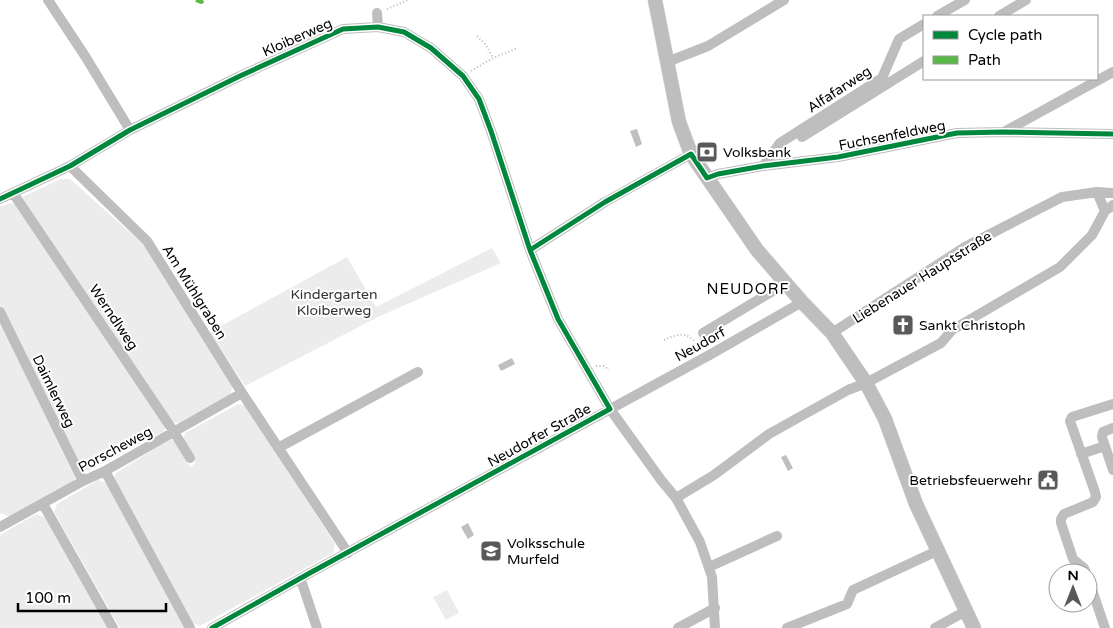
<svg xmlns="http://www.w3.org/2000/svg" width="1113" height="628" viewBox="0 0 1113 628" font-family="'Varela Round',sans-serif">
	<rect width="100%" height="100%" fill="#fff"/>
	<path fill="#ececec" d="M61,179h9l73,65 90,140 -3,11 -51,28 -6,-1 -151,-223 2,-3z
		M10,203l6,1 150,221 -2,6 -76,40 -8,-2 -80,-162v-100z
		M492,248l9,15 -121,53 -135,70 -35,-54 137,-75 29,50z
		M0,324l76,151 -3,8 -63,34 -10,-4z
		M238,404l7,1 90,139 -2,9 -133,73 -8,-3 -78,-145 2,-5 54,-34 4,2 16,26 6,-4 -13,-23 2,-7z
		M98,480l8,3 79,145h-65l-66,-116 3,-8z
		M36,514l9,3 62,111h-107v-93z
		M447,590l12,23 -13,7 -13,-23z"/>
	<path fill="#bfbfbf" d="M637,129l5,15 -6,3 -6,-16z
		M512,358l3,6 -14,7 -3,-6z
		M786,455l7,13 -5,3 -7,-14z
		M468,523l6,12 -6,4 -7,-12z"/>
	<g fill="none" stroke-linecap="round" stroke-linejoin="round">
		<g stroke="#dbdbdb" stroke-width="15">
			<path id="major" d="M655,0l24,122 12,32 66,96 45,52 30,31 34,50 19,36 31,85 58,124"/>
		</g>
		<path stroke="#b9b9b9" stroke-width="2" stroke-dasharray="1 2.5" stroke-linecap="butt" d="M387,9l21,-9
			M477,36l9,9 7,13
			M471,71l22,-13 25,-10
			M664,340c16,-8 27,-8 35,9
			M596,366h8l5,4"/>
		<path stroke="#bebebe" stroke-width="10" d="M48,0l37,56 45,74
			M377,13l1,14
			M937,16l28,-16
			M999,16l27,-16
			M667,62l41,-16 76,-46
			M1004,132l109,-60
			M802,137l122,-76
			M70,166l77,75 95,152 106,160
			M763,166l17,-23 102,-65 17,-39 25,-15
			M707,178l11,-4 45,-8 75,-9 119,-24 46,-1 110,2
			M13,193l161,239 16,26
			M0,199l70,-33 60,-36 110,-54 103,-47 35,-2 26,5 27,16 32,28 16,23 12,32 39,119 28,69 52,90 51,71 15,18 24,44 12,35 3,51
			M1105,211l8,-6
			M530,250l75,-48 86,-48
			M0,312l83,169
			M703,333l83,-50
			M832,333l133,-86 97,-50 35,-5 16,1
			M1113,428l-10,4 -1,5 11,33
			M278,448l140,-76
			M1081,454l24,-8
			M105,471l85,157
			M676,498l38,-23 55,-41 79,-44 18,-7 75,-40 11,-13 108,-63 32,-32 13,-24 -8,-19
			M43,504l70,124
			M0,527l83,-46 22,-10 137,-78
			M709,567l68,-31
			M1086,573l-2,-5 -11,-9 -12,-36v-4l3,-5 29,-12 3,-5 -1,-5 -25,-71 2,-4 41,-13
			M1088,578l17,50
			M300,579l3,7 14,42
			M212,628l96,-54 405,-221 89,-51
			M678,628l37,-20
			M787,628l60,-24 6,-14 84,-39
			M935,628l31,-17"/>
		<use href="#major" stroke="#bebebe" stroke-width="14"/>
		<path stroke="#58b947" stroke-width="4" stroke-dasharray="8 4" stroke-linecap="butt" d="M196,0l5,2 4,-2"/>
		<g stroke="#fff" stroke-width="8">
			<path id="cycleway" d="M0,199l70,-33 60,-36 110,-54 103,-47 35,-2 26,5 27,16 32,28 16,23 12,32 39,119 28,69 52,90 -302,165 -96,54
				M530,250l75,-48 86,-48 16,24 11,-4 45,-8 75,-9 119,-24 46,-1 110,2"/>
		</g>
		<use href="#cycleway" stroke="#00873e" stroke-width="5"/>
	</g>
	<defs>
		<g id="bank-square" transform="scale(1.125)"><rect x="-9" y="-9" width="18" height="18" rx="4" fill="#595959" stroke="#fff"/><path d="M-6-4H6V4H-6ZM0-2.3a2.3 2.3 0 1 0 0 4.6a2.3 2.3 0 1 0 0-4.6Z" fill="#fff"/></g>
		<g id="church-square" transform="scale(1.125)"><rect x="-9" y="-9" width="18" height="18" rx="4" fill="#595959" stroke="#fff"/><path d="M-1.2-6h2.4v3.5h3.3v2.4h-3.3V6h-2.4V-.1h-3.3v-2.4h3.3Z" fill="#fff"/></g>
		<g id="civic-square" transform="scale(1.125)"><rect x="-9" y="-9" width="18" height="18" rx="4" fill="#595959" stroke="#fff"/><path d="M-.6-6.5H3V-4.5H.6V-3L4-1V1h2V6H-6V1h2V-1L-.6-3ZM-1.2 2.5V6h2.4V2.5Z" fill="#fff"/></g>
		<g id="school-square" transform="scale(1.125)"><rect x="-9" y="-9" width="18" height="18" rx="4" fill="#595959" stroke="#fff"/><path d="M0-5L7-2L0 1L-7-2ZM-4 1L0 2.5L4 1V4Q0 6-4 4Z" fill="#fff"/></g>
	</defs>
	<g fill-rule="evenodd">
		<use href="#bank-square" x="707" y="152"/>
		<use href="#church-square" x="903" y="325"/>
		<use href="#civic-square" x="1048" y="480"/>
		<use href="#school-square" x="491" y="551"/>
	</g>
	<g text-anchor="middle" stroke-width="4" stroke-linejoin="round" paint-order="stroke">
		<g font-size="14" fill="#000" stroke="#fff">
			<text transform="translate(297 37) rotate(-24)" y="5">Kloiberweg</text>
			<text transform="translate(839 89) rotate(-33)" y="5">Alfafarweg</text>
			<text transform="translate(892 135) rotate(-11)" y="5">Fuchsenfeldweg</text>
			<text transform="translate(922 277) rotate(-32)" y="5">Liebenauer Hauptstraße</text>
			<text transform="translate(195 292) rotate(58)" y="5">Am Mühlgraben</text>
			<text transform="translate(114 317) rotate(56)" y="5">Werndlweg</text>
			<text transform="translate(700 344) rotate(-29)" y="5">Neudorf</text>
			<text transform="translate(54 391) rotate(64)" y="5">Daimlerweg</text>
			<text transform="translate(539 435) rotate(-29)" y="5">Neudorfer Straße</text>
			<text transform="translate(115 449) rotate(-28)" y="5">Porscheweg</text>
		</g>
		<g font-size="14" fill="#000" stroke="#fff" text-anchor="start">
			<text x="723" y="157">Volksbank</text>
			<text x="919" y="330">Sankt Christoph</text>
			<text x="1032" y="485" text-anchor="end">Betriebsfeuerwehr</text>
			<text x="507" y="548">Volksschule<tspan x="507" dy="16">Murfeld</tspan></text>
		</g>
		<g font-size="14" fill="#333" stroke="#fff">
			<text x="334" y="299">Kindergarten<tspan x="334" dy="16">Kloiberweg</tspan></text>
		</g>
		<g font-size="15" letter-spacing="1" fill="#000" stroke="#fff">
			<text x="748" y="294">NEUDORF</text>
		</g>
	</g>
	<rect x="923" y="15" width="175" height="65" fill="#ffffff" stroke="#999999"/>
	<rect x="933" y="31" width="25" height="8" fill="#00873e" stroke="#999999"/>
	<text x="968" y="40" font-size="15" fill="#000000">Cycle path</text>
	<rect x="933" y="56" width="25" height="8" fill="#58b947" stroke="#999999"/>
	<text x="968" y="65" font-size="15" fill="#000000">Path</text>
	<g transform="translate(1073 588)"><circle r="24" fill="#ffffff" stroke="#999999"/>
	<path d="M0-4L9 19L0 12L-9 19Z" fill="#595959"/>
	<text y="-8" font-size="14" font-weight="bold" text-anchor="middle" fill="#000000">N</text>
	</g>
	<path d="M18 603v8h148v-8" fill="none" stroke="#000000" stroke-width="2.5"/>
	<text x="25" y="603" font-size="15" fill="#000000" stroke="#ffffff" stroke-width="4" paint-order="stroke">100 m</text>
</svg>
